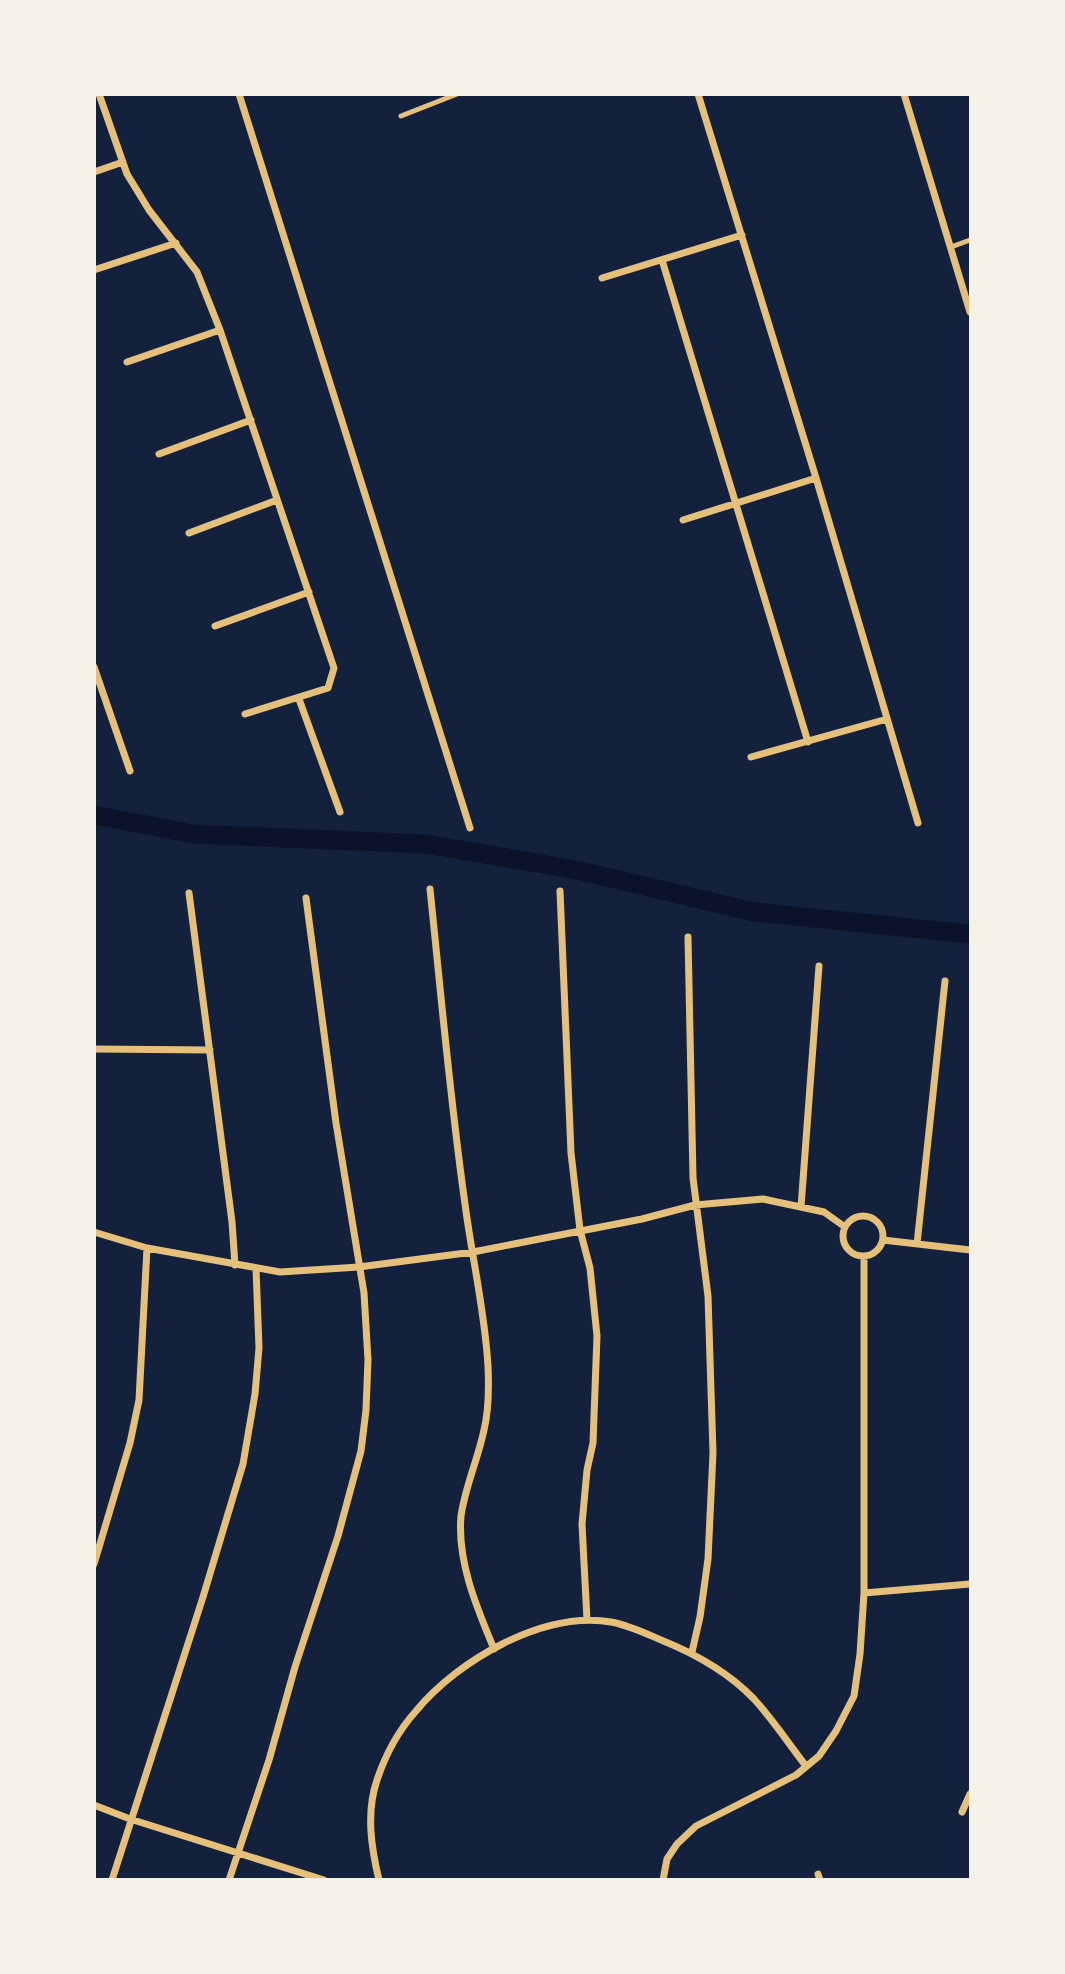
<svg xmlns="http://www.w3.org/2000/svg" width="1065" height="1974" viewBox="0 0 1065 1974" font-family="'Titillium Web',sans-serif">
	<rect width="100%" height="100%" fill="#14213d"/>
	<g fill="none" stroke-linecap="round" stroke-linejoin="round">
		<path stroke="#0b132b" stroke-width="19" d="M94,815l99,19 233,10 151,26 177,42 216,22"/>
		<path stroke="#e5c07b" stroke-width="5" d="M401,116l56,-22
			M951,247l19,-7"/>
		<path stroke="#e5c07b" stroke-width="7" d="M99,94l28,80 22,36 48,62 23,58 114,338 -6,20 -83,26
			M239,94l231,734
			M698,94l118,384 102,345
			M904,94l66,218
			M94,172l29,-10
			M662,260l146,482
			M94,270l82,-27
			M602,278l140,-43
			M127,362l93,-32
			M159,454l92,-34
			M683,520l133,-42
			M189,533l88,-33
			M215,626l94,-34
			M94,667l36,104
			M299,699l41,113
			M751,757l136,-38
			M430,889c11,105 20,210 35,315 7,54 20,108 23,162 1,21 1,43 -4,64 -6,29 -19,57 -23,86 -4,46 16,92 33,133
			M560,891l11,262 9,77 10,38 7,68 -4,107 -6,27 -5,54 5,96
			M189,893l43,329 3,43
			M688,937l5,241 15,118 5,157 -5,106 -8,58 -8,35
			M94,1049l116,1
			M801,1207l18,-241
			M843 1236a20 20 0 1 1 40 0a20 20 0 1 1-40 0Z
			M94,1232l53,16 133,24 79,-5 114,-15 169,-33 53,-14 68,-6 61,13 21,15
			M883,1240l87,10
			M917,1244l28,-263
			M94,1564l36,-121 9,-43 8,-152
			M864,1593l106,-9
			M94,1805l36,14 194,61
			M962,1812l8,-18
			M818,1874l2,6
			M112,1880l91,-283 40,-133 12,-70 4,-46 -3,-80
			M229,1880l40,-120 26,-93 43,-131 23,-85 5,-41 2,-50 -4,-67 -28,-170 -30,-225
			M379,1880c-8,-33 -13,-68 -2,-100 8,-24 22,-50 39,-69 42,-51 127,-100 195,-89 17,3 34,11 50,18 35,14 67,32 93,59 19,21 35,45 52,67
			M663,1880l4,-21 10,-15 19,-18 100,-51 23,-19 17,-25 18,-35 6,-42 4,-61v-337"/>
	</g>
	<rect width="1065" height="1974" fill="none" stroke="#f6f1e7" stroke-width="192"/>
</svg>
